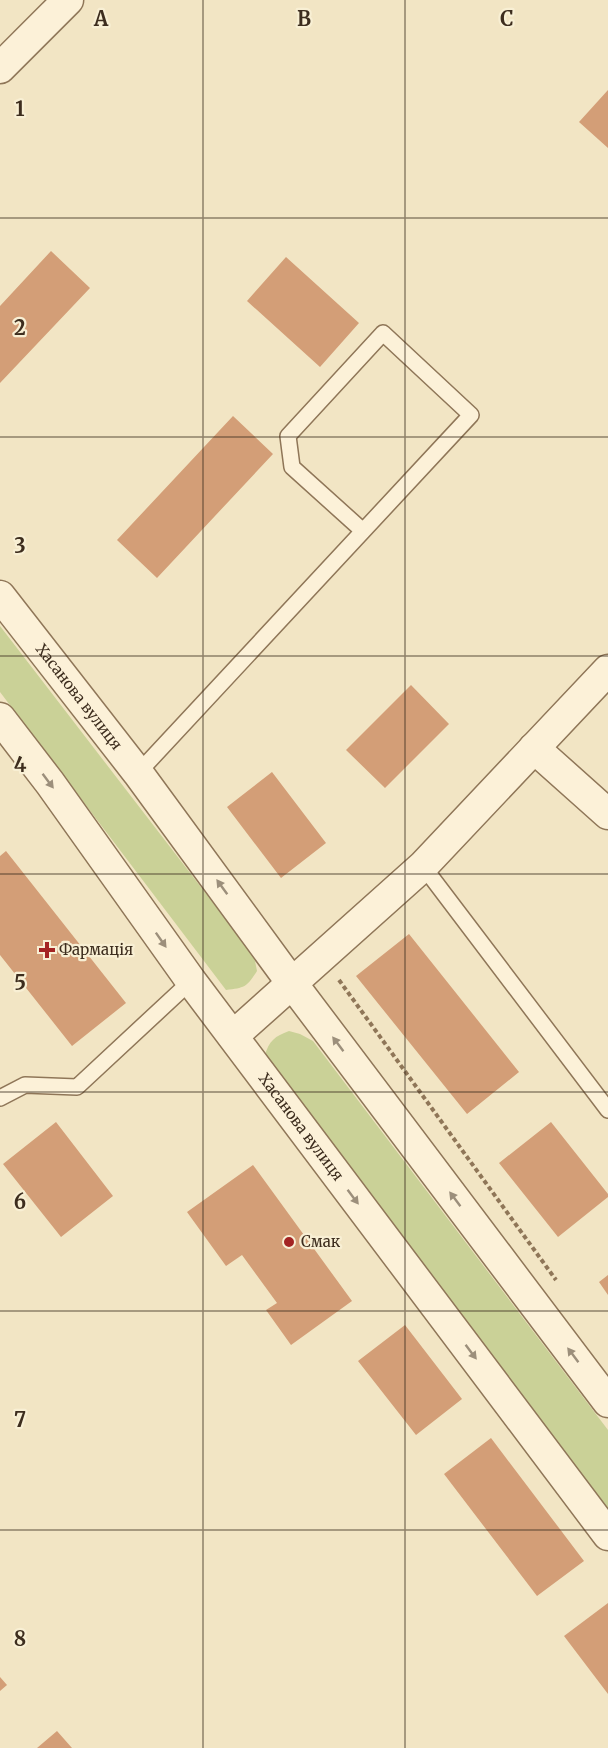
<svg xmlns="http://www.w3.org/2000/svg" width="608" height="1748" viewBox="0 0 608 1748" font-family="Merriweather,serif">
	<rect width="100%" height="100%" fill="#f2e5c4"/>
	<path fill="#cad197" d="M0,626l254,330 3,15c-10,16 -12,17 -31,19l-226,-298z
		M289,1031l11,3 13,7 295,389v81l-343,-456c4,-14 10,-19 24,-24z"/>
	<path fill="#d39e77" d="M608,90v58l-29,-26z
		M51,251l39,37 -90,95v-77z
		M286,257l73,66 -39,44 -73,-66z
		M233,416l40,38 -116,124 -40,-38z
		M411,685l38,39 -64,64 -39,-38z
		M272,772l54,71 -45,35 -54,-71z
		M6,851l120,152 -54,43 -72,-91v-99z
		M409,934l110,138 -52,42 -111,-138z
		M56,1122l57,74 -52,41 -58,-73z
		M551,1122l57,72v3l-50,40 -59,-74z
		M253,1165l99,136 -61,44 -25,-35 11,-7 -35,-48 -16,11 -39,-54z
		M608,1275v20l-9,-13z
		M405,1325l57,74 -46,36 -58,-74z
		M491,1438l93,123 -47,35 -93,-122z
		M608,1603v91l-44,-58z
		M0,1677l7,8 -7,6z
		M57,1731l15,17h-35z"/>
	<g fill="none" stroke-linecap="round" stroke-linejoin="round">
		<g stroke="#8f7658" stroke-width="18">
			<path id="service" d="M138,773l333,-358 -88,-82 -95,103 4,31 71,64
				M423,866l185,244
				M0,1098l25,-13 52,2 114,-106"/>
		</g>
		<g stroke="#8f7658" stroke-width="33">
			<g id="minor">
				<path d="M0,68l68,-68"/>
				<path id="s1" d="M0,596l138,177 153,209 317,420"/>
				<path id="s2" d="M0,718l50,65 141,198 417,554"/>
				<path d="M534,748l74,66"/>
				<path d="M233,1036l190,-170 185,-196"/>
			</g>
		</g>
		<path stroke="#8f7658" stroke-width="4" stroke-dasharray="4.5 3" stroke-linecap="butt" d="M339,980l217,300"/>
		<use href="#service" stroke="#fcf1d8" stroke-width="15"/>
		<use href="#minor" stroke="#fcf1d8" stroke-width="30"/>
	</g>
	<defs><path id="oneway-solid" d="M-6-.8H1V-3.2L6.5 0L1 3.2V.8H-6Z" transform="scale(1.5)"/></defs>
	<g fill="#9c8f7b">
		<use href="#oneway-solid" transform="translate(48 781) rotate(53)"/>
		<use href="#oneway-solid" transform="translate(222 887) rotate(-126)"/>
		<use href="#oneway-solid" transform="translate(161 940) rotate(55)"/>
		<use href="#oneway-solid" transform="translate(338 1044) rotate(-127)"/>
		<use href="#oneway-solid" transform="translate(353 1197) rotate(53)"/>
		<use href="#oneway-solid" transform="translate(455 1199) rotate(-127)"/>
		<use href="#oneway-solid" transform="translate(471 1352) rotate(53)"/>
		<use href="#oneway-solid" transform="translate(573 1355) rotate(-127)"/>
	</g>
	<path fill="none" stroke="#3d2d1e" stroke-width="1.5" stroke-opacity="0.55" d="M203,0v1748M405,0v1748M0,218h608M0,437h608M0,656h608M0,874h608M0,1092h608M0,1311h608M0,1530h608"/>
	<g fill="#a32423" stroke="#f8efd4" stroke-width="2">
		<path d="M44 941h6v6h6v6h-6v6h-6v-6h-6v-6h6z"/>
		<circle cx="289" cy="1242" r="6"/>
	</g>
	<g text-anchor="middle" stroke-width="4.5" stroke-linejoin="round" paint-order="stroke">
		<g font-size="15" fill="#3d2d1e" stroke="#f8efd4">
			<text dy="5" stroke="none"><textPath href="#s1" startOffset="128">Хасанова вулиця</textPath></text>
			<text dy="5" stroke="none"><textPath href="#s2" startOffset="508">Хасанова вулиця</textPath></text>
		</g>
		<g font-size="15" fill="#3d2d1e" stroke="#f8efd4" text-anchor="start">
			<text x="59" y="955">Фармація</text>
			<text x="301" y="1247">Смак</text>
		</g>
	</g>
	<g font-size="20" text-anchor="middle" font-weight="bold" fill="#3d2d1e" stroke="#f8efd4" stroke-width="4.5" stroke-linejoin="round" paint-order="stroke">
		<text x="101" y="26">A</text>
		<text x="304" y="26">B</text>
		<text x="507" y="26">C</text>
		<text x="20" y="116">1</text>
		<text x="20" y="335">2</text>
		<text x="20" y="553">3</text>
		<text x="20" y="772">4</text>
		<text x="20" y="990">5</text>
		<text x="20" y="1209">6</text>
		<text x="20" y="1427">7</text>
		<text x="20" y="1646">8</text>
	</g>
</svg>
